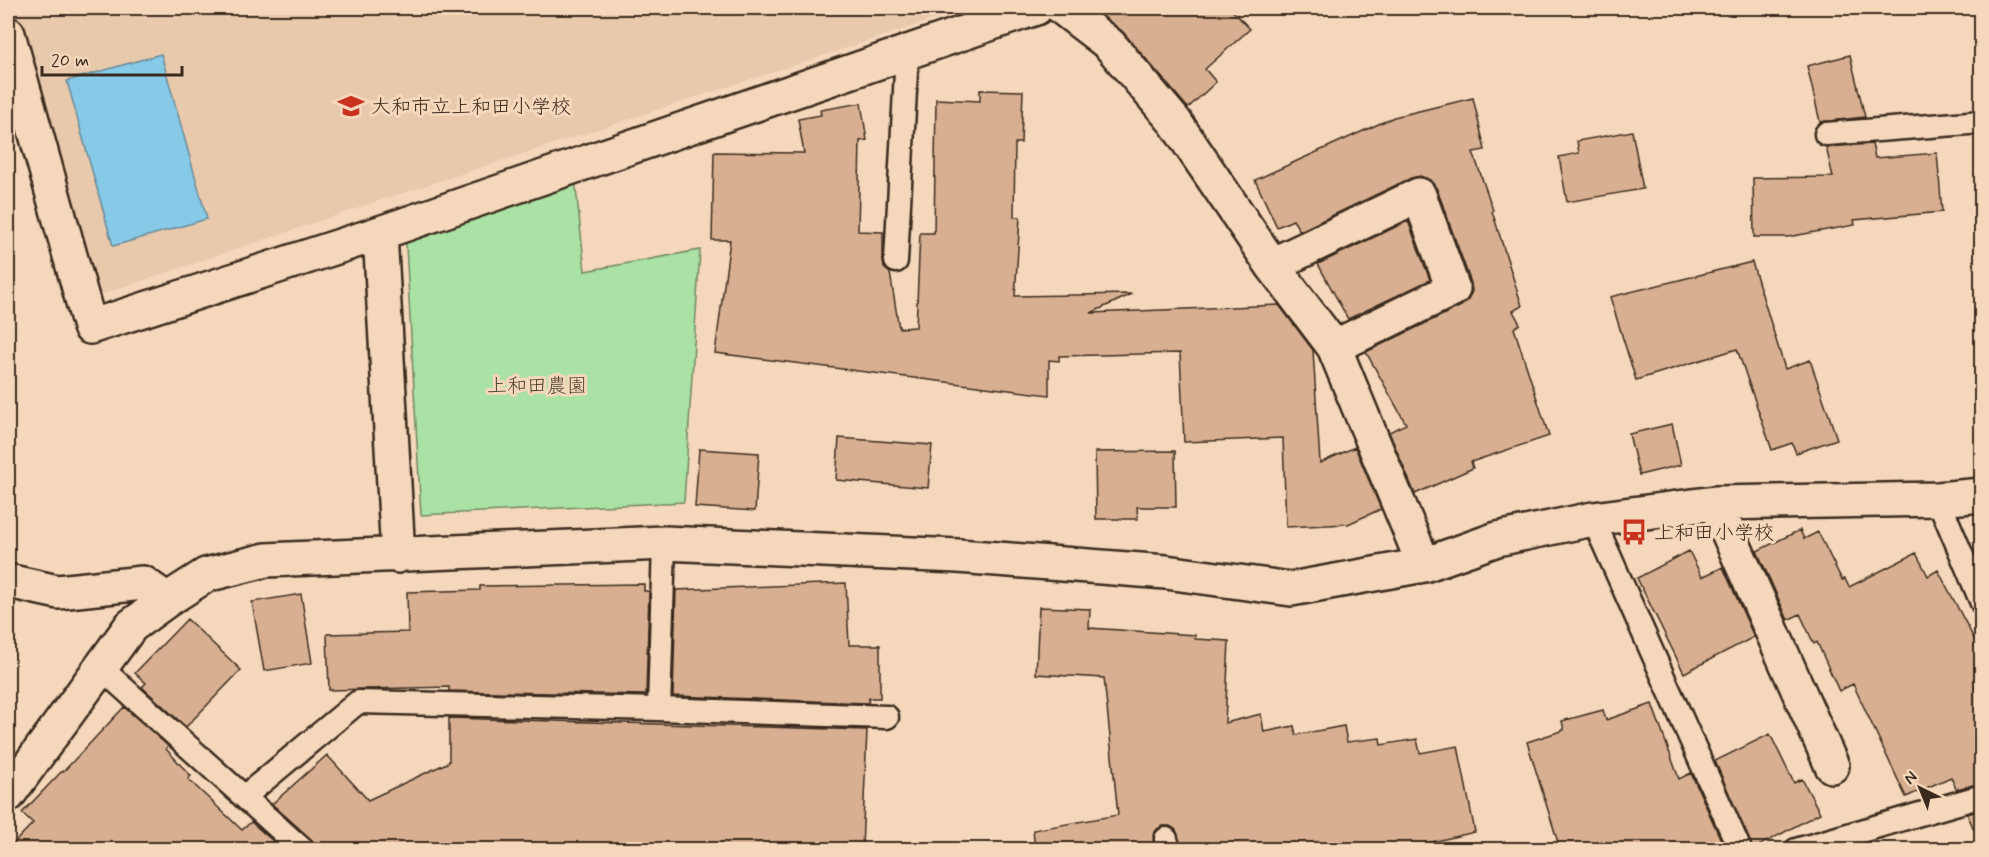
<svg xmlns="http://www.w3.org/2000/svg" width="1989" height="857" viewBox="0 0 1989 857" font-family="Mynerve,'Klee One',sans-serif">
	<rect width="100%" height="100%" fill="#f5d8bc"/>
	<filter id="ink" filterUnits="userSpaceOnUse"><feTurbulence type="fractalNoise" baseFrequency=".0167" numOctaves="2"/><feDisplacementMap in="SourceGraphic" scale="12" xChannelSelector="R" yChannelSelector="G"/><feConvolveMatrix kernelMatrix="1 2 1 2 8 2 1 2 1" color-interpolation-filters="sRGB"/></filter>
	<g filter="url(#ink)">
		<path fill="#e8c9ac" d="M8,8h961l-590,193 -288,97z"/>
		<path fill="#aae1a4" stroke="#728661" stroke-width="1.5" d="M575,179l10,92 115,-21 -16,252 -263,13 -16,-287z"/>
		<path fill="#87cae8" stroke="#698a97" stroke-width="1.5" d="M161,54l46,165 -94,27 -46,-165z"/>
		<path fill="#d8b091" stroke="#3b2a1e" stroke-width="1.5" d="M1092,8h138l20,21 -45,40 11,13 -28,26 -65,-76z
			M1850,55l15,62 -45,5 -13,-56z
			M980,90l43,1 -2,52h-6l-1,74h6l-5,79 117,-2 -41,19 188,-8 34,45 7,113 35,-16 26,62 -33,15 -62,3 -3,-89 -99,4 -4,-89 -121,3v5l-10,-1v35l-334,-42 15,-113h-18l2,-88 90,1 -6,-34 23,-4 -1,-5 41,-7 6,37 -7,1 -2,90 25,1v29l1,7 6,5 9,55 17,-1 4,-94h14l2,-134 44,2z
			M1473,98l12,52 -12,2 20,58 -1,1 30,95 -9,5 7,13 -6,4 35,108 -78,26 2,6 -58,26 -26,-62 17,-8 -40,-72 95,-46 7,-6 4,-9 -1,-8 -34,-94 -7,-9 -10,-4 -9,2 -111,53 -7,-11 -16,7 -22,-47 139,-63z
			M1632,131l11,58 -76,13 -8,-45 20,-4 -2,-12z
			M1872,144l3,14 62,-5 5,59 -88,8 1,5 -68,12h-33l-1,-59 80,-1 -7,-30z
			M1408,221l22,59 -82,39 -30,-55z
			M1752,262l33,107 25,-9 27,79 -41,14 -4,-10 -20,7 -35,-101 -101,31 -26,-83z
			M1672,424l9,41 -42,10 -10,-41z
			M839,438l93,7 -4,43 -92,-8z
			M699,449l60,4 -4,58 -60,-4z
			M1175,451l1,56h-39l1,12h-42l-1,-67z
			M1800,530l4,9 14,-7 24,48 3,-1 4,8 67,-34 12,23 10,-6 44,84v129l-26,6 -5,-12 -45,20 -53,-113 -14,7 -22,-49 -3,2 -14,-30 -12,6 -31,-69z
			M1689,551l13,26 21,-10 31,70 -70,36 -47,-95z
			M846,583l3,62h31v53h-11l-1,5 -195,-7 3,-106z
			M644,584v7h5l-3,104 -197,-4v-4l-120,3 -2,-56 81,-2 -1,-40 73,-2v-4z
			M301,594l11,69 -48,8 -12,-69z
			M1039,607l51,2 -1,19 106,7v4l34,2 -4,82 36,-9 3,18 30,-6 2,9 48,-9 3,16 33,-4 1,7 36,-6 3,14 38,-7 17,86 -73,17h-220l-6,-19 -6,-4h-7l-6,3 -4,6 2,14h-120l-2,-19 85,-15 -14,-137 -68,-4z
			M187,619l54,51 -55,57 -44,-40 4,-4 -11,-10z
			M1652,704l27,75 12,-6 34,76h-165l-33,-107 37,-12 -2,-9 41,-11 3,10z
			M124,707l44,39 -2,3 25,27 -3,3 54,51 9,-8 31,27h-274l25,-26 -11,-10 40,-42 1,1z
			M449,718l418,12 -5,119h-546l-4,-9 -40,-36 55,-49 41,45 81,-38z
			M1770,734l24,49 8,-4 18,34 -67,36 -38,-88z
			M1982,810v37l-15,-33z"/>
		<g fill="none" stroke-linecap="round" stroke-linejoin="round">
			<g stroke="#3b2a1e" stroke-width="27">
				<path id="lane" d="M1826,134l156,-12
					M896,261l11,-209
					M1938,499l44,104
					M1593,519l147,331
					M101,668l202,182
					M659,709l228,8
					M244,797l114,-95 301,7 5,-166
					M1166,839l3,11
					M1796,850l186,-54"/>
			</g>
			<g stroke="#3b2a1e" stroke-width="38">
				<path id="street" d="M1062,8l47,36 66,78 97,143 62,82 90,218
					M8,34l82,293 290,-94 656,-225
					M380,233l18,323
					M1272,265l147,-70 34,94 -119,58
					M1715,503l117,263
					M8,581l50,11 85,-9 24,17
					M8,795l123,-169 36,-26 39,-25 60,-15 398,-17 294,13 208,16 125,17 133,-24 73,-26 96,-20 122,-16 223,-4 44,-4"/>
			</g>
			<use href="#lane" stroke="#f5d8bc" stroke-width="22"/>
			<use href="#street" stroke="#f5d8bc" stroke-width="33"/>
		</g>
	</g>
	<defs>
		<g id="school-bare" transform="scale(2.07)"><path d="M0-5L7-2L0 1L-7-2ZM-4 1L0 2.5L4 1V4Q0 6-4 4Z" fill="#c8321e" stroke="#f5d8bc" stroke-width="2.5" paint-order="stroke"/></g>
		<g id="bus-bare" transform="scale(2.07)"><path d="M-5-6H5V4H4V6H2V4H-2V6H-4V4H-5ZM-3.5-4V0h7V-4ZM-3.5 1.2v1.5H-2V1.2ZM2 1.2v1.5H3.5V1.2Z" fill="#c8321e" stroke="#f5d8bc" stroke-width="2.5" paint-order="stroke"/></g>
	</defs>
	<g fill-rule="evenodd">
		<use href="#school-bare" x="351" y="106"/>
		<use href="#bus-bare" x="1634" y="532"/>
	</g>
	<g text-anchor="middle" stroke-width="6" stroke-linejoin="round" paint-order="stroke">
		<g font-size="20" fill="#3b2a1e" stroke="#f5d8bc" text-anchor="start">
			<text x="371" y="113">大和市立上和田小学校</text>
			<text x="1654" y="539">上和田小学校</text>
		</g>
		<g font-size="20" fill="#4c4532" stroke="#f5d8bc">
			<text x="537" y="392">上和田農園</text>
		</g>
	</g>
	<rect width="1989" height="857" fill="none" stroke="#f5d8bc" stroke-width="30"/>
	<rect x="15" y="15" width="1959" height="827" fill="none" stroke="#3b2a1e" stroke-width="2" filter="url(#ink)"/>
	<g transform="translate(1920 788) rotate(317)" stroke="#f5d8bc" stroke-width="4.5" paint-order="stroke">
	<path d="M0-4.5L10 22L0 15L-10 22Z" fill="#3b2a1e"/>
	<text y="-9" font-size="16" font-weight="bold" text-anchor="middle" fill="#3b2a1e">N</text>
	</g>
	<path d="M42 66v9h140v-9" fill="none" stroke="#3b2a1e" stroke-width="3"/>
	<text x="51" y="66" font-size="18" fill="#3b2a1e" stroke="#f5d8bc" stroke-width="4.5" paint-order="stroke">20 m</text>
</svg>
